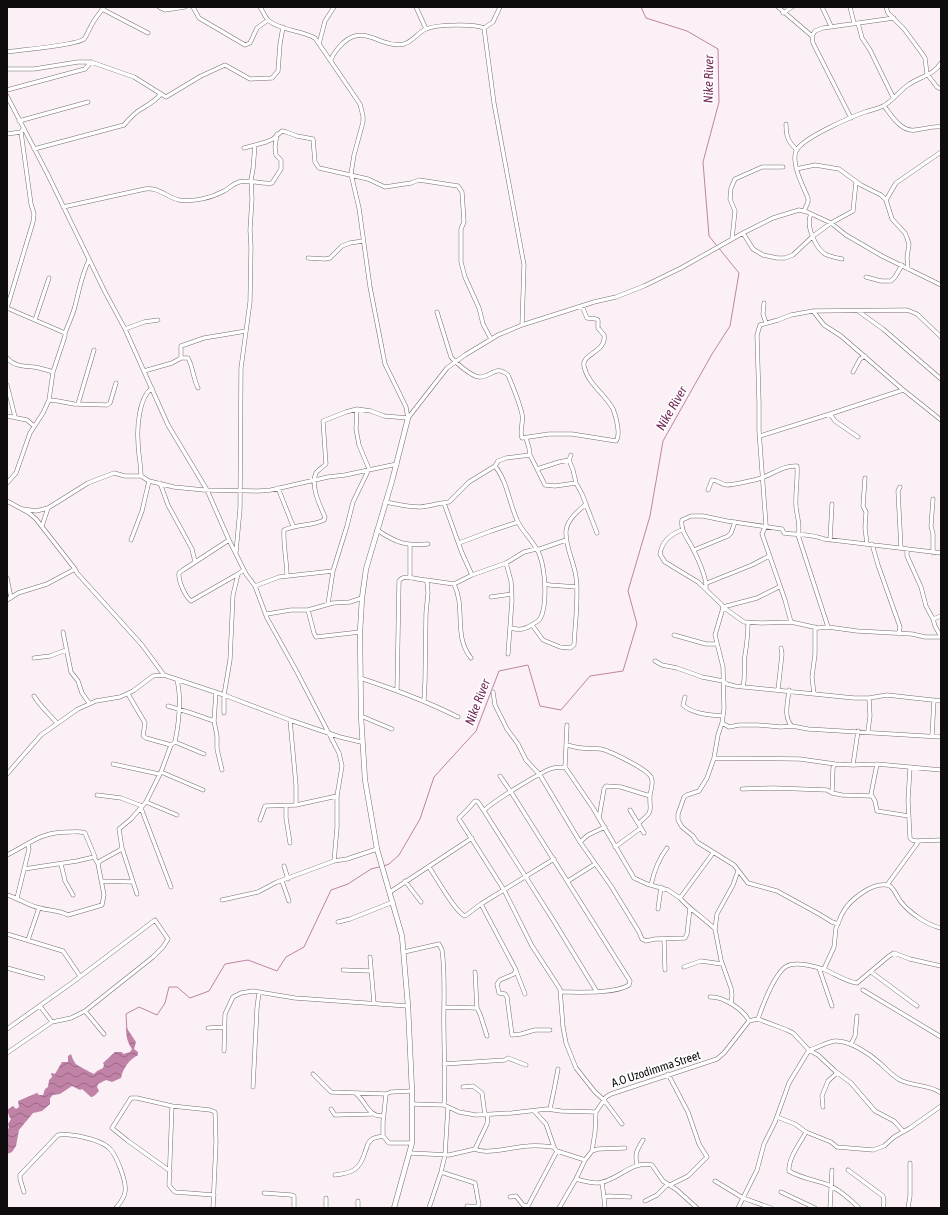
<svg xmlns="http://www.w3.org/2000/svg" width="948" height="1215" viewBox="0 0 948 1215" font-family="'Asap Condensed',sans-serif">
	<defs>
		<pattern id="water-waves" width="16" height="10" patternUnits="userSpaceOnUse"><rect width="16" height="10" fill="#c083a7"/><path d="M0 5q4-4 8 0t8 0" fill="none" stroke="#9a6a86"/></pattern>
	</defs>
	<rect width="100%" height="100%" fill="#faf0f5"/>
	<path fill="url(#water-waves)" d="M126,1027l10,15 -2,7 4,3v3c-9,5 -15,13 -17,23l-9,4 -6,-2 -8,4 -1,3 2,4 -5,5 -3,1 -9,-8 -2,1 -8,-4 -12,8 -7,1 -3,3v6l-8,7 -9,2 -14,17 -3,16 -4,6 -5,2v-22l2,-5 -1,-3 3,-5 -1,-1 -3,-8 6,-4 3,3 3,-2 -1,-6 19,-8 2,2h4l2,-6 3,-2 1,-7 3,-3 -1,-4 4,1 7,-12h6v-6l3,-2c1,3 2,6 4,9 1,2 17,10 19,11l3,-3 6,-3 1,-3 -1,-2 12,-11h7l1,2 7,-2 2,-3c-5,-7 -6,-14 -6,-22z"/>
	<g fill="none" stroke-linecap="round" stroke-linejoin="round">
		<path stroke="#c083a7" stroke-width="1" d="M384,866l5,-2 10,-9 21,-36 14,-42 42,-46 23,-60 29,-6 12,41 21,4 29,-34 33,-5 14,-47 -9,-33 22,-75 13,-75 49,-87 18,-28 9,-53 -30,-37 -6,-74 16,-60 -1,-53 -31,-18 -41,-13 -5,-11
			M127,1031l-1,-17 13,-7 18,8 8,-12 4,-16h8l13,11 19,-7 16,-27 23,-4 29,11 9,-14 18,-10 27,-57 17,-6 23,-15 8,-2"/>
		<g stroke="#766e73" stroke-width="4.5">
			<path id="minor" d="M159,7l6,3 20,-3
				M193,7l6,11 46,27 5,-2 7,-15 11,-8
				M260,7c3,4 5,11 9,14 13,10 32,9 46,17l45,66 3,12v6l-9,33 -3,19 8,34 11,79 15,77 21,43 2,11
				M416,7l10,22
				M778,7l34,29 1,7 38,75
				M822,7l9,19
				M850,7l4,16
				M886,7l2,6 16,16 17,23 4,6 2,16 10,13 4,2
				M102,9l46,24
				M783,13l9,-6
				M858,23l4,15 8,12 23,47
				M484,28l9,-6 7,-15
				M812,36l3,-5 8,-3 71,-10
				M319,44l6,-23 9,-14
				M7,52c13,-2 71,-7 77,-13 3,-3 4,-8 6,-11 3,-7 9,-14 14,-21
				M331,60c2,-7 7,-12 12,-17 22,-20 38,6 61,1 10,-3 14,-12 22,-15 11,-5 48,-5 58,-1l10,75 30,162 -2,60
				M7,69h27l44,-7h13l43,15 32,20 35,-21 24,-11 25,14 22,-1 6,-7 2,-27 3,-17
				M7,90l78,-21 6,-7
				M7,96l41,79 57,117 20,37 43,96 39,65 22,50 17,34 9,12 12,32 30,54 42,81 3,13 -5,30v32l-3,33
				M884,106c8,10 17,26 31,24 10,-1 17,-4 26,-3
				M19,121l69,-19
				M786,124c0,12 2,18 11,26
				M7,134l14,-2
				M244,148l22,-6 7,-3 9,-8 4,1 11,4 16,3 2,23 4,6 49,11 17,8 26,-4 8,-3 39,6 4,6 2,30 -3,7v33l4,15 14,31 4,16 8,15
				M34,149l90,-24c5,-6 11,-13 19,-17 8,-5 12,-7 18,-14
				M796,169l19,-4 24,4 22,16 20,10 5,5 6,19 13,14 2,5 2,6 -2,14 1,11
				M886,200l10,-17 45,-31
				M63,207l82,-18c14,-2 21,8 34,11 15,2 32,-2 45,-9 6,-3 8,-7 15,-9 12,-3 23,3 33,1l9,-14v-9l-5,-5 -1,-8 2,-13
				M804,211l4,-9v-4c-5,-12 -17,-34 -12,-47 6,-13 55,-34 69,-39 6,-2 12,-3 18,-6 9,-4 16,-15 25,-21 11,-8 26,-10 33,-22
				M811,214c-6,11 5,36 16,41 5,2 10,3 15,4
				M743,233l10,16 10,6 14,3h8l8,-3 20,-19 18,-13 22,-12 3,-29
				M732,239l3,-28 -5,-12 1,-11 4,-9 27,-12h21
				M308,258l17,1 5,-1 12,-12 8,-3 13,-2
				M866,277l15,4h10l4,-4 7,-12
				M764,303l-1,11 3,9
				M7,308l26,-86 1,-8 -3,-10 -10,-72 2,-3
				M7,308l58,25
				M813,311l11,14 17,11 60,52 40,32
				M858,311l25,18 58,50
				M437,312l14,45c5,6 20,19 28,20 12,1 16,-13 29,-2 5,12 11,26 14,39 2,8 -3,17 0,24l27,-4h23l44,7c5,-6 0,-25 -3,-32 -8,-15 -26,-26 -29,-43 -3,-12 23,-14 20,-31l-6,-7v-8l-2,-1 -9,-1 -5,-12
				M35,320l14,-42
				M125,329l19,-7 14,-2
				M7,358c8,9 17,8 27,9 6,1 13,3 19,5
				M181,358h7c5,9 5,20 10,30
				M144,371l28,-8 9,-5v-12l23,-8 42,-7
				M853,372l7,-13 5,-3
				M7,385l8,32
				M49,400l9,1 16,3 33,1 3,-2 6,-20
				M78,404l16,-54
				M830,414l5,7 23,16
				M7,416l20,4 7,6
				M408,418l39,-50 18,-13 33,-20 24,-10 72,-23 22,-5 28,-11 37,-18 62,-35 30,-15 26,-8 8,2 24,11 15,12 36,21 59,29
				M760,436l70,-22 73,-24
				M526,438l3,10 1,7 15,30 10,1 21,-3
				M571,455l-2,5 4,10 3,13 6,11 15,39
				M495,466c12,15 14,36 22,54 5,12 18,22 23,36 5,14 8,49 0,63 -2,2 -5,4 -7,5 -8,6 -14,6 -23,4
				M537,469l22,-7 10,-2
				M141,476c0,-12 -3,-23 -3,-35 -1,-14 1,-44 14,-53
				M865,478l-2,28 3,6 -1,16 2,16
				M7,483l9,-10 14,-40 13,-20 6,-13 4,-28 12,-36v-3c4,-11 9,-20 11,-31 4,-15 6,-28 13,-42
				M160,483l8,22 24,44 3,13
				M900,487l-2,4 3,57
				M278,488l15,38
				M708,490l4,-10c6,0 10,5 15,5 6,0 28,-5 34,-7 12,-4 23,-13 36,-12 1,14 -2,27 -1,41 1,10 5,19 2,28l30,92
				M933,499l-2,27 2,8v19
				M7,501l22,12 7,6 39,50 2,4 65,72 22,30 60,20 66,25 50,17 21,5
				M385,502c12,2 23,5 35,5 10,-1 19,-4 29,-5l20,-20 26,-16 3,-5 8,-3 24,-3
				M444,503l18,50 10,22
				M23,509l13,2 12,-3 40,-25 26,-10 11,3h16l8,5 25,6 30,3 55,1 12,-1 57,-13 17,-2 52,-11
				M42,526l6,-18
				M377,530c20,13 28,16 51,14
				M682,530c-11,4 -20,11 -22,24l5,8 33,20 24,23 1,3 -8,27 8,32 1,42 -2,14 -4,12 -4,23 -7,20 -8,13 -12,4 -3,2 -6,17v6l4,7 11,9 4,6 37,23 14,18 29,8 42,23 13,8 6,2
				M131,540l11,-29 7,-30
				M229,540l-46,30 -4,3c-1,8 6,23 12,28l47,-27
				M830,540l2,-36
				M459,543l32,-12 27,-9
				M872,544l6,21 22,62 -1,7
				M410,545v33
				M907,549v7l14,31 5,19 7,13 2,7 6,11
				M694,550l34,-14 3,-3 4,-11
				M236,552l4,-43 1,-141 9,-66 1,-55 -1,-17 2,-31 -1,-19 2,-11 2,-24
				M506,563l5,18 1,19 -4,54
				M287,576c0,-15 -4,-30 -3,-46 14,-6 28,-4 40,-10l1,-3c-5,-11 -15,-32 -9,-44 2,-3 7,-6 10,-9l-3,-43 23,-9 11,-3 14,2 13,5 24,2
				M7,578l4,20
				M426,580l28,4 18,-9 34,-12 18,-11 12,-3h4l26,-9
				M707,583l45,-18 17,-9
				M454,584c12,24 -1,52 17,74
				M545,584l5,1 27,2
				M255,586l24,-9 54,-6
				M706,589c1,-10 -8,-30 -13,-40 -4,-9 -13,-18 -11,-29l9,-4h12l24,5 48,7 7,1 2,4c14,2 27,1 40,6l117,14
				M491,597l21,-3
				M7,600l11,-7 29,-9 28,-15
				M328,604l5,-33 14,-45 6,-24 16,-33 -10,-24 -3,-16 1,-20
				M723,607l21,15 18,1 29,-1 27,6 10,-1 29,4 55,3 13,3h16
				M723,607l34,-9 22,-11
				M308,610l6,23 2,4 44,-5
				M267,614l24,-4h17l25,-7 17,-1 12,-4
				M933,619l8,-3
				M791,622l-6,-22 -23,-66 4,-9 -7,-94v-29l-2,-67 3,-10 18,-5 13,-5 22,-4 94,-1 10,4 24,23
				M532,625l11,15 17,7 10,1 4,-3c1,-22 5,-47 2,-68 -2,-16 -11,-30 -10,-46 1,-11 12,-20 20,-27
				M63,632l8,40 7,9 4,12 7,10
				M674,635l32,9h10
				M34,658l16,-2 16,-6
				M655,661l7,4 15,3 25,9 21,4 4,3 8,2 119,12h15l18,-3 54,6
				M360,678c34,11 66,23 98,39
				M743,687c3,-13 0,-21 2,-32 2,-12 3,-20 3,-33
				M397,690l2,-109c5,-8 17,-1 26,-1l2,2 1,11 -2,20 -1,68 -1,19
				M778,690l4,-36 -1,-6
				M789,690c-1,11 -6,28 3,36
				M493,692l2,13 12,24 11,15 8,16 14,15 40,67 31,44 28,46 3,7 4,2 9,-2 30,-1 2,-4 3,-26
				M128,694l17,29 -2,13 3,2 25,7
				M814,694l-2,-17 3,-23v-27
				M34,696c6,10 15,18 23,27
				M685,697l-2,8c9,9 28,10 40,11
				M168,706l23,7 23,8 3,15v13l5,21
				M224,713v-18l6,-35 3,-65 5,-21 6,-4
				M361,716l31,13
				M290,720l6,65v20
				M214,721l2,-29
				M722,723l7,4 10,-2h19l23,2 11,-1 16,3 133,8
				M868,731l2,-15 -1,-18
				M932,736l2,-36
				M175,742l29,12
				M567,745c5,1 10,3 15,3 6,1 13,0 19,1 9,2 46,20 50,28 3,5 0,12 -1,18 -1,18 5,14 -11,28
				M714,758l86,1 35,5 18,1 24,-1 64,6
				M113,764l46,10
				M835,764l-2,4 -1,25 10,2 29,1
				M877,764l-6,30 4,7 2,10 32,5
				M853,765l5,-34
				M565,767l2,-42
				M910,768l-2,32 2,38 2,2 4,1 25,-1
				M161,772l42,18
				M7,774l34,-39 37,-26 18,-8 24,-4 13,-6 20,-15 11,-1
				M500,776l11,16 119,189 -1,4c-14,9 -51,7 -68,7
				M742,789l32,-1 53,2 5,3
				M97,795l24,3 21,8
				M146,802l31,13
				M286,806v12l4,25
				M141,808l30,79
				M630,810l14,23
				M484,811c4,-7 56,-38 66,-42 5,-2 10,-2 15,-2l28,41 41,70 13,6 21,6 12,8
				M599,818l5,-29 2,-3 15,1 29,9
				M260,820l5,-14 31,-1 41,-9
				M580,842l8,-7 17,-8
				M615,847l26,-19
				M713,853l-33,45c10,12 24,20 35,31
				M7,855c24,-12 33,-23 62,-23 5,0 10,-1 16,1l10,24
				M61,864l4,17 8,14
				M284,866l4,13
				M429,867c7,10 26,45 36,49l16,-12 73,-45
				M24,869l53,-8 17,-4 4,7
				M101,881l32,1
				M282,881l7,20
				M405,881l16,21
				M568,881l27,-17
				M651,885c3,-14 7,-25 16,-37
				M887,885l32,-44
				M390,892l82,-54
				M137,894l-15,-46 -3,-19 12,-10 15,-17 15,-30 10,-27 4,-3c4,-20 7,-42 2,-62
				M7,895c11,3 22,11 33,13 10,3 19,2 28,7l34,-10 2,-10 -6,-31 2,-3 20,-11 2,-2
				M17,898l12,-49 -1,-5
				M222,900l36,-8 19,-10 57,-21 13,-2 30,-10
				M481,904l35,66 -2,4 -14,6 -3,4 2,9 6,1 2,3 5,38 9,-1 14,-4h15
				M658,909l3,-22
				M338,922l12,-3 43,-17
				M7,934l56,17 17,25
				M664,939l1,31
				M28,940l11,-32
				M404,952l35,-8 3,6c4,28 1,56 2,84 0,24 2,47 0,71
				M370,957l4,46
				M684,967l17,-6 21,3
				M7,968l36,10
				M819,968l13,38
				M824,969c3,-7 7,-15 10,-22 1,-6 1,-13 2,-19 2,-4 4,-10 6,-14 7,-14 32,-34 48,-28 5,4 7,11 11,16 9,11 26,23 40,26
				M343,970l28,1
				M516,971l9,23
				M475,972l2,36 3,6 7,22
				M871,972l46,34
				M863,990l78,47
				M597,992l-42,-69 -71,-112 -6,-9 -3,-1 -7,8 -9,9v1l45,71 28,56 28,43 3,38 3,16 10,25 19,24 9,8 18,24
				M710,997c13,-1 34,13 39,24
				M731,1003l1,-8 -1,-7 -10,-28 -6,-31 2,-15 16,-29 5,-14
				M40,1006l12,16
				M445,1007l32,1
				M85,1011l19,23
				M758,1019c4,-12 17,-47 29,-53 9,-5 26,0 36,3 11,4 21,12 34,14l32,-27 5,-3 16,6 31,7
				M208,1028l16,-1
				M7,1029l66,-47 82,-62 13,19 -5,8 -10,10 -68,54 -14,7 -19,4 -45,31
				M851,1044l4,-8 2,-20
				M224,1051l1,-37 8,-17 8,-4 12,-2 42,7 113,8
				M444,1064l61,-4 3,-2 18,7
				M313,1074l18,18 55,2
				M668,1074l20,38 11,32 8,13 -19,19 -18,9
				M253,1087l4,-79 2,-16
				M463,1087l10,-1 9,7 3,22
				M355,1093c11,7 12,24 28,23
				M412,1104l32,1 15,7 17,3 36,-2 35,-4 14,2 35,1 10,-15 5,-3 106,-35 7,-6 25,-32 4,-1 5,-1 29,11 6,3 16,17 9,5 17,16 16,12 24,28 19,10 9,10
				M172,1106l-3,79 3,4 3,3 39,3
				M823,1107l-1,-11 6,-15 9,-8
				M331,1109l4,6 37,-1
				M550,1109l4,-19 4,-21
				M534,1111l12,13 8,23
				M777,1117l18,7 11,8 25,10 6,5 36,3 11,-4 10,-9 16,-9 31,-22
				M806,1132c-5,10 -18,26 -17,39 13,8 29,9 42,15 11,6 20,14 28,22
				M412,1143h-23l-6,-7v-14l3,-28 5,-2 21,-1
				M475,1149c12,6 37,-2 53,-3 8,-1 17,0 25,1l4,4 28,9
				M592,1151l6,-2 27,-1
				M410,1153l39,2 26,-6 12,-25 1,-9
				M637,1164c-3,-10 1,-16 6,-24
				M848,1170l35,26 1,6 -1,6
				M170,1171l-42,-30 -16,-13 19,-30h6l35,8 38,4 5,2 1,30 -3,66
				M441,1172l34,11 4,22 -3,2 -9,-1
				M335,1175c17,-2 25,-5 30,-23 2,-4 2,-9 6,-12 2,-3 8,-3 12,-4
				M576,1179c7,2 14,4 22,4 20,-2 33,-23 54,-18l11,16 14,9 20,18
				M715,1181l28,17 28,10
				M602,1182l2,16 4,-2 22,1
				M24,1192l-4,-13v-4l38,-40c12,-2 40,4 50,12 8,6 19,35 17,45 -1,7 -5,11 -9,16
				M781,1192l34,16
				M264,1193l27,2 3,1v12
				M510,1197l6,-1 7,9 5,1 29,-55
				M604,1198l1,10
				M645,1201l12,-6 10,-10
				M326,1208v-10
				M358,1208v-7
				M429,1208l12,-36 4,-17 3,-48
				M559,1208l17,-29 9,-19 7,-9 3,-19 1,-20
				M738,1208l19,-38 7,-26 11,-22 14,-39 20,-33c9,-2 17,-8 26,-9 15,-1 36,14 46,23 6,6 12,12 19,16 14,7 29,4 41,13
				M830,1208l2,-38
				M908,1208l2,-12v-33"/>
		</g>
		<g stroke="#766e73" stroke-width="5.5">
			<path id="major" d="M394,1208l18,-65v-52l-4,-85 -6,-70 -25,-87 -12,-69 -4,-64 -1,-84 2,-34 4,-29 26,-88 16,-63"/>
		</g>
		<use href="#minor" stroke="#fff" stroke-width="3.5"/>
		<use href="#major" stroke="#fff" stroke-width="4.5"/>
	</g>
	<g text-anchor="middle" stroke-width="3.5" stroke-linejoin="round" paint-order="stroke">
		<g font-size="12" fill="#0f0c0e" stroke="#fff">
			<text transform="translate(656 1069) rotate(-18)" y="4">A.O Uzodimma Street</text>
		</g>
		<g font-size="13" font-style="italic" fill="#732a5a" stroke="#fff">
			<text transform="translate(708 79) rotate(-89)" y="5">Nike River</text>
			<text transform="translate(671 408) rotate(-60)" y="5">Nike River</text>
			<text transform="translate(477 702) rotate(-69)" y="5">Nike River</text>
		</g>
	</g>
	<rect width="948" height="1215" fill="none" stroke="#0f0c0e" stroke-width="16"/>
</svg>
